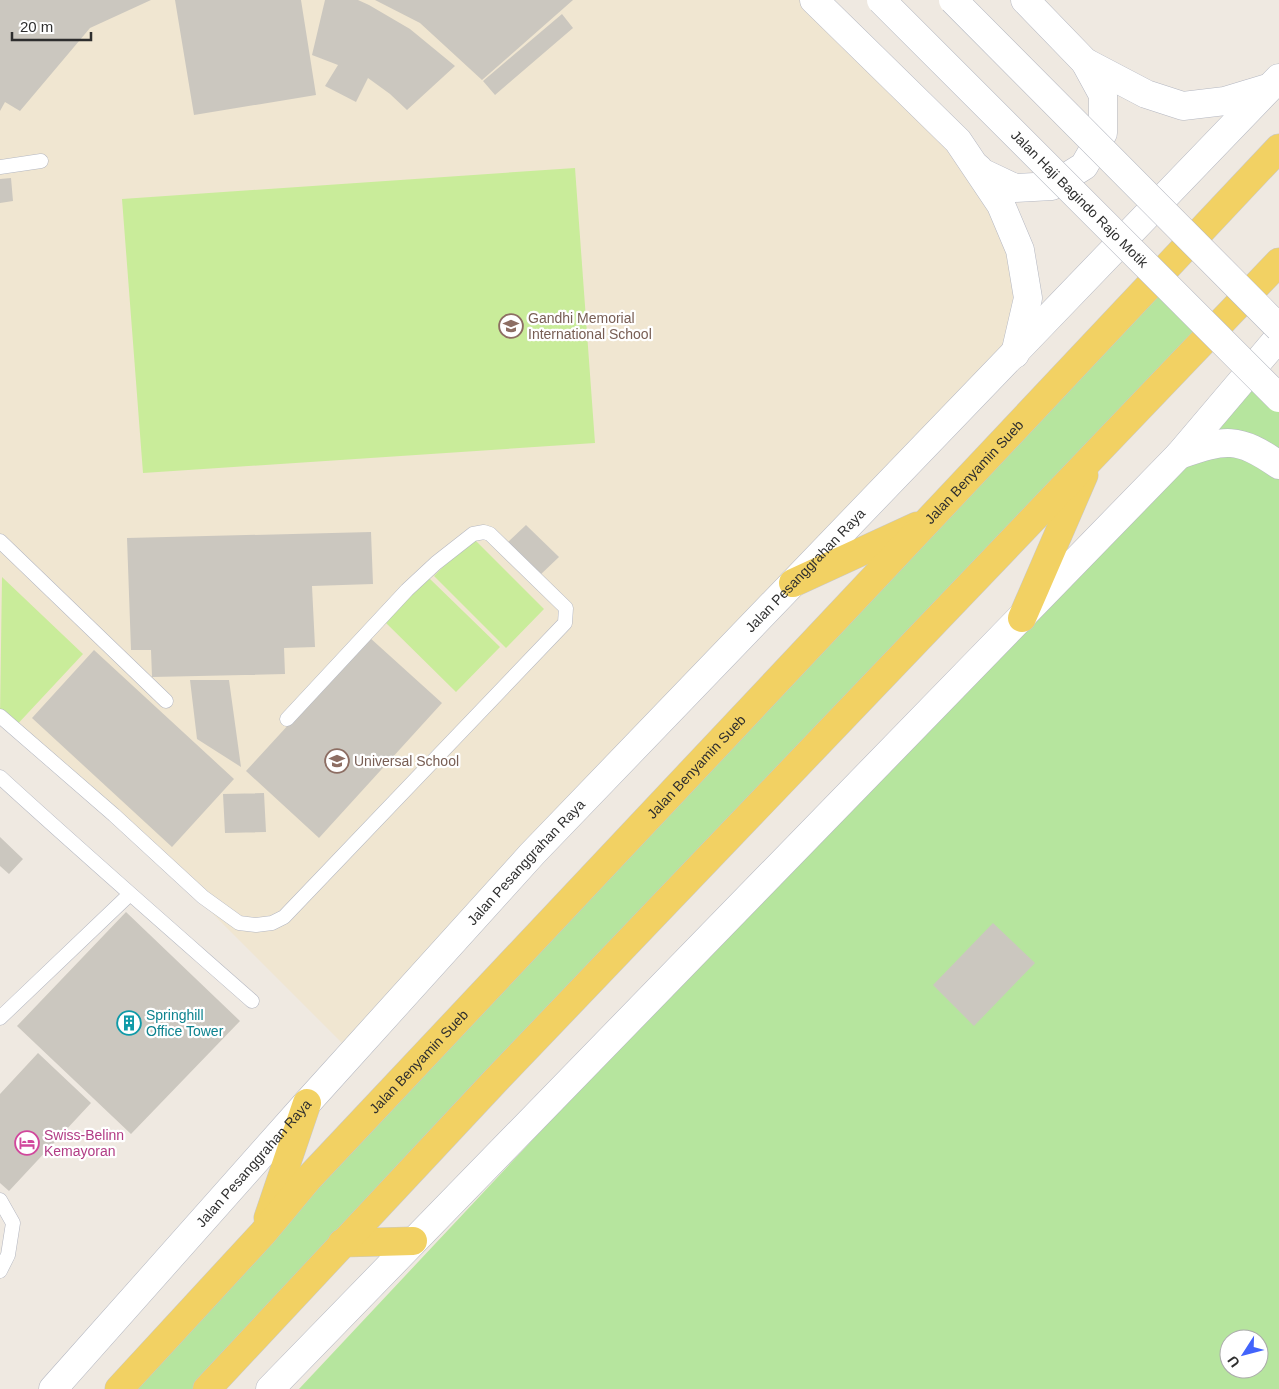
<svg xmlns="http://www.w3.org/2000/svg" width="1279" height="1389" viewBox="0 0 1279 1389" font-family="Arial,sans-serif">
	<rect width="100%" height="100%" fill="#efe9e1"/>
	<path fill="#f0e6d1" d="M0,0h814l144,141 62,109 -5,104 -665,697 -236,-236 -114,-107z"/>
	<path fill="#b6e59e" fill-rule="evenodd" d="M1159,278l54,54 -1006,1057h-87z
		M1250,369l29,29v991h-980l723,-771zM1229,1339h30v30h-30z"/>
	<path fill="#c9ec9a" d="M575,168l20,275 -452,30 -21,-274z
		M472,537l72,72 -38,39 -72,-72z
		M2,577l81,77 -70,75 -13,-12z
		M429,578l71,69 -44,45 -71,-70z"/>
	<path fill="#cbc7bf" d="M0,0h151l-61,28 -70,83 -15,-9 -5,9z
		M175,0h126l15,95 -122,20z
		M325,0h33l11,5 41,24 45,37 -48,44 -17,-16 -22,-16 -12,24 -31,-16 13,-21 -26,-10z
		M375,0h198l-91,80 -62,-57z
		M562,14l11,14 -78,67 -12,-14z
		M11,178l2,23 -13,2v-24z
		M526,525l33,32 -20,19 -33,-32z
		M371,532l2,52 -61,2 3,61 -31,1 1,26 -133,3 -1,-27h-20l-4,-112z
		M369,637l73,66 -123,135 -73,-67z
		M94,650l140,129 -62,68 -140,-129z
		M190,680h39l12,87 -44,-28z
		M264,793l2,39 -41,1 -2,-39z
		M0,837l23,22 -14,15 -9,-8z
		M126,912l114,109 -109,113 -114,-108z
		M993,923l42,40 -61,63 -41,-41z
		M38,1053l53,50 -82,88 -9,-8v-89z"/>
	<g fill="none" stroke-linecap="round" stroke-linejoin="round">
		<g stroke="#b4b7c1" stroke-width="15">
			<path id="service" d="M0,167l41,-6
				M0,541l166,160
				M0,716l114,99 89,82 36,26 17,2 16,-2 12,-6 281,-294 1,-15 -76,-74 -6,-2 -11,2 -37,29 -29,27 -120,129
				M0,777c83,76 168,150 252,224
				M0,1018l130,-124
				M0,1200l13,23 -5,32 -8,16"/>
		</g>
		<g stroke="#b4b7c1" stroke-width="29">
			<g id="secondary">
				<path d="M814,0l144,141 43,64 19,45 8,48 -13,56"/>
				<path d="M1025,0l60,62 61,32 37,12 42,-5 43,-13"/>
				<path d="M978,168l3,4 34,16 37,-2 32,-20 19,-33v-38l-18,-33"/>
				<path d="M1179,455c47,-16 58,-19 100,10"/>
				<path id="s1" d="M53,1389l254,-286 225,-249 747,-776"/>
				<path d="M270,1389l909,-934 100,-118"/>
			</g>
		</g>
		<g stroke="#c9c9c9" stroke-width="29">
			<g id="primary">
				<path d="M793,583l124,-57"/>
				<path d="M1022,618l62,-143"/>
				<path d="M268,1218l39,-115"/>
				<path d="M342,1243l71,-2"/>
				<path id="s2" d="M119,1389l144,-156 45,-54 971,-1031"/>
				<path d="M207,1389l290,-310 782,-817"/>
			</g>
		</g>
		<use href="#service" stroke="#fff" stroke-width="14"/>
		<use href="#secondary" stroke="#fff" stroke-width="28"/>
		<use href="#primary" stroke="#f2d163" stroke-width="28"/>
		<g stroke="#b4b7c1" stroke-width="29" stroke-linecap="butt">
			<g id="secondary-bridge">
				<path id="s3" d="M881,0l398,398"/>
				<path d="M953,0l326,328"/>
			</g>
		</g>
		<use href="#secondary-bridge" stroke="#fff" stroke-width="28"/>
	</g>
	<defs>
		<g id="school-ring" transform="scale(1.25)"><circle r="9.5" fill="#fff" stroke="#8d6e63" stroke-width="1.5"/><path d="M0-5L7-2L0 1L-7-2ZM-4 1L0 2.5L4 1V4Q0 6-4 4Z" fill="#8d6e63"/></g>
		<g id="building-ring" transform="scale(1.25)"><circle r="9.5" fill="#fff" stroke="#0f9aa8" stroke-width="1.5"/><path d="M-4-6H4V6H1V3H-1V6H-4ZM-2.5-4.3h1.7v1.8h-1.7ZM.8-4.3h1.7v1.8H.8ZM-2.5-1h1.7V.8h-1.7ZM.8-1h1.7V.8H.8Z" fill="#0f9aa8"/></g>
		<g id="hotel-ring" transform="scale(1.25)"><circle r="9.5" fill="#fff" stroke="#d1479c" stroke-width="1.5"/><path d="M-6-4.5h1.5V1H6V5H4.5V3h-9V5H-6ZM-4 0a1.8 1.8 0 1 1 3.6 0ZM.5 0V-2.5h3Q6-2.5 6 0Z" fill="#d1479c"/></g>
	</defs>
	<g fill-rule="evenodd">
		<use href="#school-ring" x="511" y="326"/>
		<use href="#school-ring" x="337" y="761"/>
		<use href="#building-ring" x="129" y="1023"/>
		<use href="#hotel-ring" x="27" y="1143"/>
	</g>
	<g text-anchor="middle" stroke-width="4.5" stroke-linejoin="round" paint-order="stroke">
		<g font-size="14" fill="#2e2e2e" stroke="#fff">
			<text dy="5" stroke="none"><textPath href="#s3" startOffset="281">Jalan Haji Bagindo Rajo Motik</textPath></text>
			<text dy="5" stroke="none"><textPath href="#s2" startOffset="1254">Jalan Benyamin Sueb</textPath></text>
			<text dy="5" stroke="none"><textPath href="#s1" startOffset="1112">Jalan Pesanggrahan Raya</textPath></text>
			<text dy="5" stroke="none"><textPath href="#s2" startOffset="849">Jalan Benyamin Sueb</textPath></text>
			<text dy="5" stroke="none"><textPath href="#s1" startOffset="708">Jalan Pesanggrahan Raya</textPath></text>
			<text dy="5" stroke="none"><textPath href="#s2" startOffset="444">Jalan Benyamin Sueb</textPath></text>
			<text dy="5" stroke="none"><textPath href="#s1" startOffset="302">Jalan Pesanggrahan Raya</textPath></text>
		</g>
		<g font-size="14" fill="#785e54" stroke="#fff" text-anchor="start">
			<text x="528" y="323">Gandhi Memorial<tspan x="528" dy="16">International School</tspan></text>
			<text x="354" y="766">Universal School</text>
		</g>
		<g font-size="14" fill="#0d838f" stroke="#fff" text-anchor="start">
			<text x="146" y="1020">Springhill<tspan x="146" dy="16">Office Tower</tspan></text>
		</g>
		<g font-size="14" fill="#b23c85" stroke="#fff" text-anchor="start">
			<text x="44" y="1140">Swiss-Belinn<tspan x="44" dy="16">Kemayoran</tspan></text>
		</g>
	</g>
	<g transform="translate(1244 1354) rotate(234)"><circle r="24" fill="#ffffff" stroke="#ababab"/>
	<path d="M0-4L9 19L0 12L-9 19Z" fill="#4264fb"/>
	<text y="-8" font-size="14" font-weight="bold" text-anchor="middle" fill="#2e2e2e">U</text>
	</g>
	<path d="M12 32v8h79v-8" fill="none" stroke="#2e2e2e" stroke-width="2.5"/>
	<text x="20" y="32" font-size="15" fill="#2e2e2e" stroke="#ffffff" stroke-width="4" paint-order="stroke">20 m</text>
</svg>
